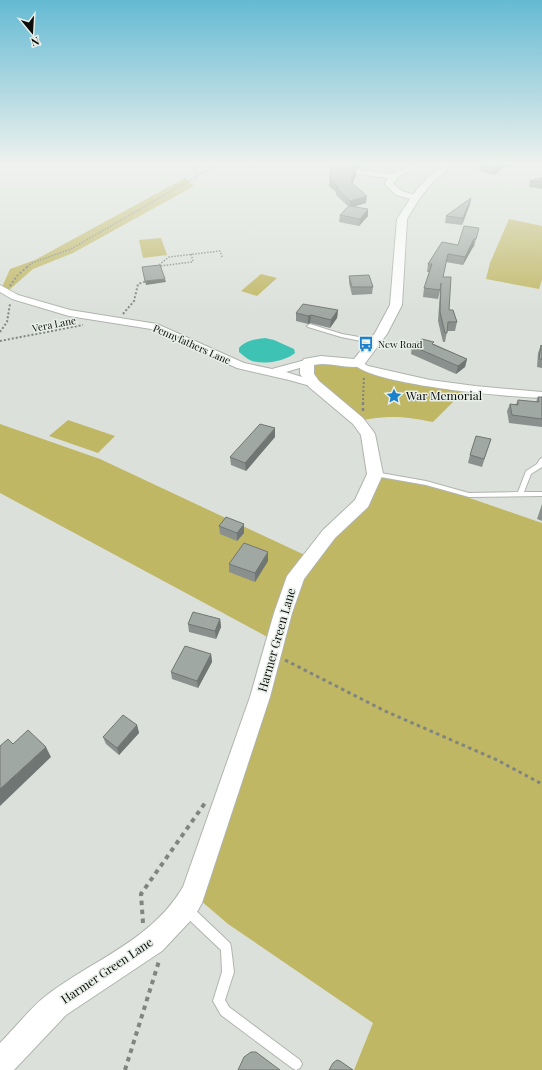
<svg xmlns="http://www.w3.org/2000/svg" width="542" height="1070" viewBox="0 0 542 1070" font-family="'Playfair Display',serif">
	<rect width="100%" height="100%" fill="#dbe1da"/>
	<path fill="#c0b765" d="M185,178l9,8 -121,67 -40,16 -24,21 -7,-3 8,-18 25,-9z
		M509,219l33,7v54l-3,9 -53,-10 4,-16z
		M161,238l6,17 -24,3 -4,-18z
		M261,274l16,4 -20,18 -16,-5z
		M323,359l140,30 -1,4 -29,29c-31,-6 -44,-7 -75,-1l-44,-37 -7,-19z
		M68,420l47,16 -17,17 -49,-17z
		M0,424l100,35 209,98 66,-83 51,9 116,40v547h-188l19,-47 -145,-99 -35,-30 80,-254 -273,-147z"/>
	<path fill="#3ec2b4" d="M265,338l9,2 20,9 1,4c-9,8 -31,12 -43,8 -5,-2 -9,-6 -13,-9v-4c6,-7 16,-9 26,-10z"/>
	<g fill="none" stroke-linecap="round" stroke-linejoin="round">
		<g stroke="#afb4ae" stroke-width="2">
			<path id="service" d="M310,324l32,10 34,6 3,2 -3,2 -35,-7 -33,-10 -1,-1z
				M542,458v9l-11,7 -7,18h18v4l-73,1 -43,-12 -51,-9 -3,-2 3,-2 51,9 43,12 49,-1 8,-21 11,-7 3,-5z
				M188,906l4,1 38,36 1,4 3,25 -9,28 4,7 71,53 2,4 -2,4 -4,2 -4,-2 -71,-53 -8,-14 9,-29 -1,-22 -37,-35 -1,-4 1,-4z"/>
		</g>
		<g stroke="#afb4ae" stroke-width="2">
			<path id="minor" d="M413,164h8l-22,12 -6,8 9,7 16,5v4h-3l-19,-5 -11,-11 3,-6 -36,-5 -4,-2 4,-2 40,5z
				M0,285l18,10 52,15 87,14 87,39 28,6 37,-10 4,1 1,2 -1,2 -27,8 32,10 2,2 -6,3 -25,-7 -52,-12 -86,-39 -82,-13 -57,-17 -12,-7z
				M358,360l10,6 62,14 45,6 67,6v6c-32,-1 -173,-13 -189,-35z"/>
		</g>
		<g stroke="#afb4ae" stroke-width="2">
			<path id="tertiary" d="M445,164h9l-22,19 -13,16 -12,20 -5,86 -15,29 -24,32c-17,4 -33,-5 -49,-1v9l5,7 44,37 10,13 2,3 8,40 -15,33 -33,31 -31,41 -12,34 -22,84 -68,206 -8,14 -32,34 -96,64 -52,55h-14v-27c14,-14 32,-37 47,-48 46,-35 105,-55 136,-108l67,-190 24,-84 13,-37 36,-46 32,-30 12,-26 -6,-39 -8,-11 -44,-37 -9,-13v-9l4,-6 17,-3 33,3 21,-26 15,-28 7,-86 15,-23 14,-17z"/>
		</g>
		<path stroke="#818580" stroke-width="1.5" stroke-dasharray="1.5 1.5" stroke-linecap="butt" d="M195,164l1,12
			M191,254l2,7
			M192,262l-32,4v-2l9,-7 51,-6 2,6
			M27,267l5,-4 39,-14 147,-85"/>
		<path stroke="#818580" stroke-width="2" stroke-dasharray="2 2" stroke-linecap="butt" d="M10,286l7,-10 11,-10
			M123,314l11,-13 4,-17 9,-3
			M0,332l7,-10 3,-18
			M0,341l83,-16
			M363,400l1,-24"/>
		<path stroke="#818580" stroke-width="2.5" stroke-dasharray="3 3" stroke-linecap="butt" d="M363,411v-12"/>
		<path stroke="#818580" stroke-width="3" stroke-dasharray="3.5 3.5" stroke-linecap="butt" d="M285,660l100,51 112,49 45,24"/>
		<path stroke="#818580" stroke-width="4" stroke-dasharray="4.5 4.5" stroke-linecap="butt" d="M143,923l-2,-29 64,-91
			M125,1070l34,-109"/>
		<use href="#service" fill="#fff" fill-rule="evenodd"/>
		<use href="#minor" fill="#fff" fill-rule="evenodd"/>
		<use href="#tertiary" fill="#fff" fill-rule="evenodd"/>
	</g>
	<path fill="#8a908d" d="M331,164h29l-1,4h-7l4,1v6l-4,8 14,20 -13,4 15,9 -9,10 -20,-4 1,-7 8,-9 -12,-11v-3l-7,-6z
		M476,164h34l-3,1 -13,10 -15,-4 1,-6z
		M542,178v11l-13,-2 1,-6z
		M471,198l-1,6 -8,21 -17,-2 1,-7z
		M477,235l-3,12h-1l-10,18 -17,-3 -3,15 6,33 8,12 -2,9h-8l-2,11h-2l-5,-21 2,-30 -2,8 -15,-2 1,-9 5,-16h-2l1,-8 30,-19z
		M349,276l24,11 -1,7 -20,1 -3,-12z
		M338,310l-1,8 -7,10 -20,-5 -2,1 -12,-3v-8z
		M434,344l33,15 -2,8 -9,7 -45,-20 1,-8z
		M541,345l1,1v22l-5,-1 1,-14z
		M538,397h4v30l-33,-4 -2,-12 3,-7h6l2,-4 18,2z
		M275,437l-29,34 -15,-6 -1,-8z
		M491,439l-9,28 -14,-4 2,-8z
		M542,504v17l-5,-2z
		M219,526l25,7 -7,8 -17,-7z
		M268,552v9l-13,21 -26,-10v-8z
		M220,619l1,8 -5,12 -27,-7 -1,-8z
		M211,654l1,8 -14,26 -26,-9 -1,-7z
		M137,725l2,8 -20,22 -13,-11 -3,-7z"/>
	<path fill="#707673" d="M347,164h5l-1,4z
		M502,164h8l-3,1 -13,10 1,-7z
		M356,169v6l-6,14 1,-7z
		M367,196l-1,7 -16,5v-7z
		M471,198l-1,6 -8,21 1,-7z
		M368,209v7l-9,10 1,-7z
		M474,239l-1,8 -10,18 2,-8z
		M165,279l1,3 -20,3 -1,-4z
		M338,310l-1,8 -7,10 1,-8z
		M311,315l-1,8 -2,1v-8z
		M467,359l-2,8 -9,7 2,-8z
		M275,428v9l-29,34 -1,-8z
		M244,524v9l-7,8v-8z
		M268,552v9l-13,21v-9z
		M220,619l1,8 -5,12 -1,-8z
		M211,654l1,8 -14,26 -1,-7z
		M137,725l2,8 -20,22 -2,-7z
		M46,747l5,10 -51,49v-17z"/>
	<path fill="#a0a8a4" stroke="#707673" d="M331,164h17h-1l5,4 4,1 -5,13 16,14 -17,5 -14,-13h3l-9,-8z
		M480,164h22l-7,4z
		M542,178v4l-12,-1z
		M471,198l-8,20 -17,-2z
		M349,206l19,3 -8,10 -20,-4z
		M464,226l15,2 -3,11h-2l-9,18 -17,-3 -5,23h8l-2,33h4l4,12h-9l-1,11h-2l-5,-21 1,-29 -1,7 -16,-2 8,-24h-4l14,-22 16,3z
		M160,265l5,14 -20,2 -3,-14z
		M369,275l4,12h-21l-3,-11z
		M303,304l35,6 -7,10 -20,-5 -3,1 -12,-3z
		M422,339l12,3 -2,2 35,15 -9,7 -46,-20z
		M541,345l1,1v13h-3z
		M538,397h4v22l-30,-4 -2,-11 8,1v-5l21,2z
		M260,424l15,4 -30,35 -15,-6z
		M476,436l15,3 -7,20 -14,-4z
		M226,517l18,7 -7,9 -18,-7z
		M244,543l24,9 -13,21 -26,-9z
		M193,612l27,7 -5,12 -27,-7z
		M185,646l26,8 -14,27 -26,-9z
		M123,715l14,10 -20,23 -14,-11z
		M28,730l18,17 -46,42v-43l8,-7 5,5z
		M251,1052h5l24,18h-42l6,-13z
		M337,1060l3,1 13,9h-24l4,-7z"/>
	<linearGradient id="sky" x2="0" y2="1"><stop stop-color="#64bad3"/><stop offset="0.52" stop-color="#eff2ee"/><stop offset="1" stop-color="#eff2ee" stop-opacity="0"/></linearGradient>
	<rect width="542" height="314" fill="url(#sky)"/>
	<defs>
		<g id="bus-bare" transform="scale(1.2)"><path d="M-5-6H5V4H4V6H2V4H-2V6H-4V4H-5ZM-3.5-4V0h7V-4ZM-3.5 1.2v1.5H-2V1.2ZM2 1.2v1.5H3.5V1.2Z" fill="#1b81cc" stroke="#e8eee8" stroke-width="2.5" paint-order="stroke"/></g>
		<g id="sight-bare" transform="scale(1.2)"><path d="M0-6L1.8-2.2L6-1.7L2.9 1.2L3.7 5.4L0 3.3L-3.7 5.4L-2.9 1.2L-6-1.7L-1.8-2.2Z" fill="#1b81cc" stroke="#e8eee8" stroke-width="2.5" paint-order="stroke"/></g>
	</defs>
	<g fill-rule="evenodd">
		<use href="#bus-bare" x="366" y="344"/>
		<use href="#sight-bare" x="394" y="396"/>
	</g>
	<g text-anchor="middle" stroke-width="3" stroke-linejoin="round" paint-order="stroke">
		<g font-size="10" fill="#0c0d0b" stroke="#e8eee8">
			<text transform="translate(54 324) rotate(-11)" y="4">Vera Lane</text>
			<text transform="translate(192 344) rotate(24)" y="4">Pennyfathers Lane</text>
		</g>
		<g font-size="10" fill="#0c0d0b" stroke="#e8eee8" text-anchor="start">
			<text x="378" y="348">New Road</text>
		</g>
		<g font-size="12" fill="#0c0d0b" stroke="#e8eee8" text-anchor="start">
			<text x="406" y="400">War Memorial</text>
		</g>
		<g font-size="12" fill="#0c0d0b" stroke="#e8eee8">
			<text transform="translate(277 640) rotate(-74)" y="4">Harmer Green Lane</text>
			<text transform="translate(107 971) rotate(-34)" y="4">Harmer Green Lane</text>
		</g>
	</g>
	<g transform="translate(32 32) rotate(162)" stroke="#e8eee8" stroke-width="3" paint-order="stroke">
	<path d="M0-3L7 15L0 10L-7 15Z" fill="#0c0d0b"/>
	<text y="-6" font-size="11" font-weight="bold" text-anchor="middle" fill="#0c0d0b">N</text>
	</g>
</svg>
